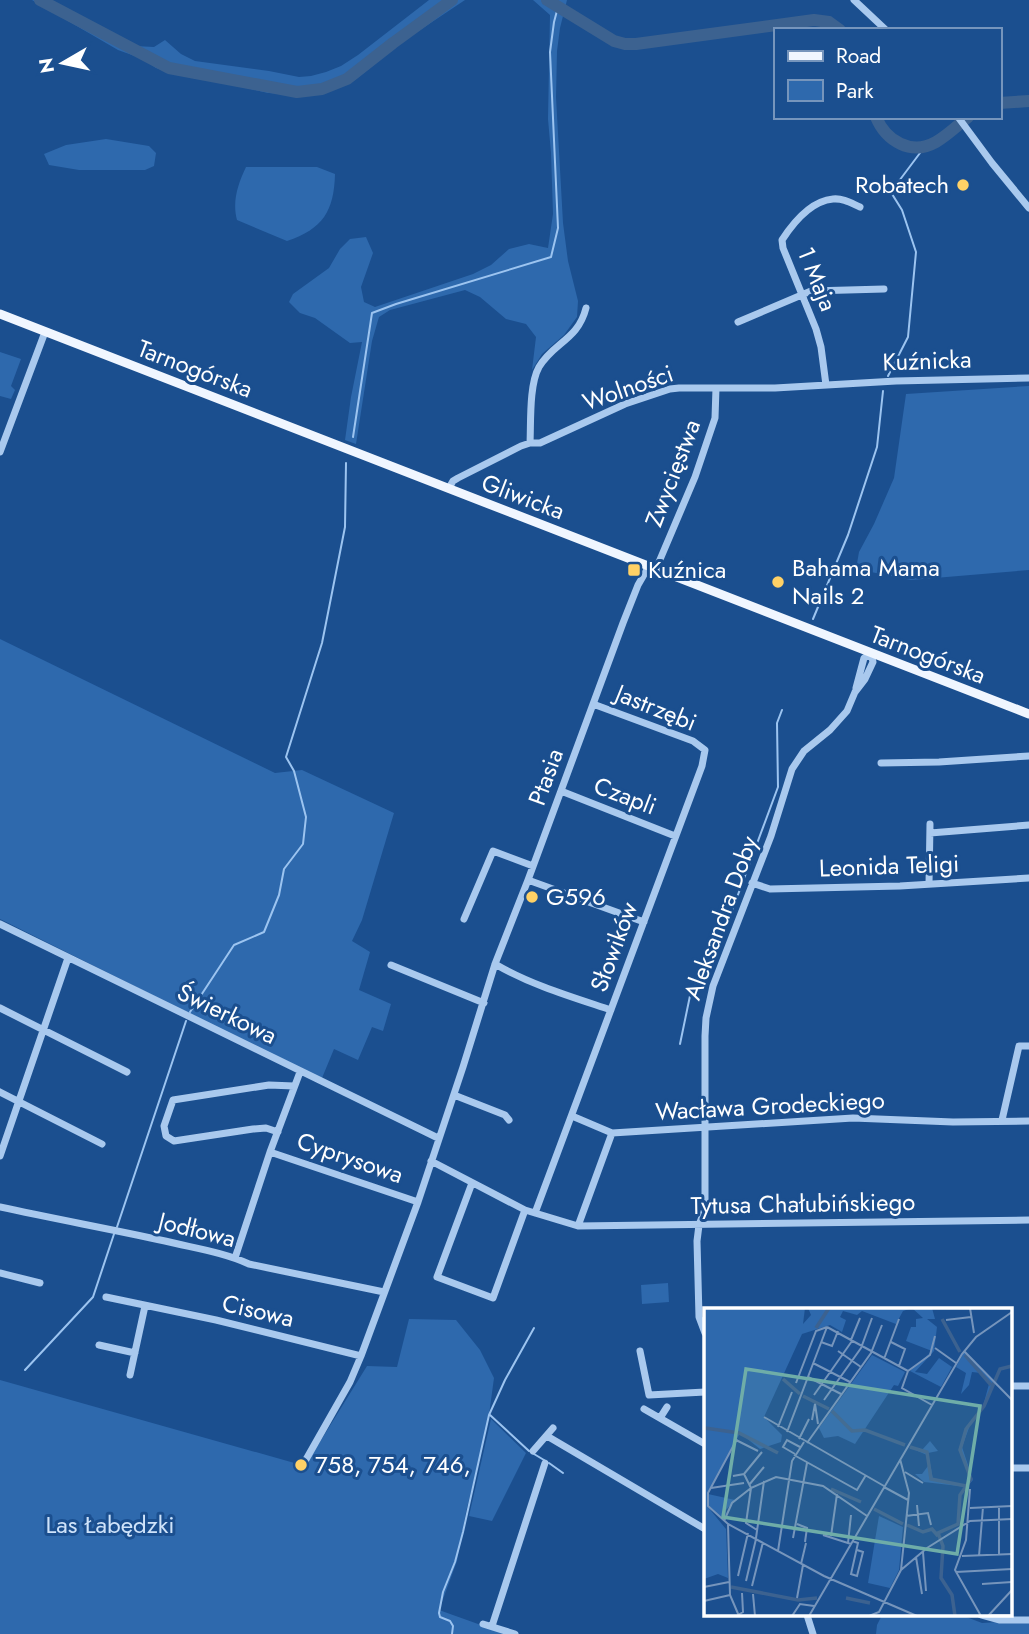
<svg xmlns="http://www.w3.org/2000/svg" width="1029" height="1634" viewBox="0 0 1029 1634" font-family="Jost,sans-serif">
	<rect width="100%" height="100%" fill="#1b4f8f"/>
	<path fill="#2e69ad" d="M32,0h19l84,46 19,1 11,-7 16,14 14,7 74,10 30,6 12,-1 15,-4 15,-6 17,-11 71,-55h36l-60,40 -50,40 -22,9 -29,6 -36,-2 -60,-14 -30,-4 -22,-7 -13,-9 -25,-9z
		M533,0h34l-7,28 -3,23 -1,46 7,126 5,38 10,40 -1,16 -13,18 -22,19 -10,16 4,-33 -10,-13 -20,-5 -26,-22 -15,-7 -75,20 -11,7 -7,24 -16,103 -11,-4 6,-43 11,-55 -12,1 -35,-25 -15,-5 -11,-11 4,-8 36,-26 11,-19 10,-10 16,-2 7,16 -12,34 3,15 11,5 98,-33 18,-9 18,-16 20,-5 19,4 5,-34 -2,-61 -3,-34 2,-104z
		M106,139l43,7 7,7 -2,13 -9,4h-66l-30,-5 -5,-11 22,-9z
		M246,167h71l18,7c-1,37 -12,55 -48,67l-50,-21c-5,-19 1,-36 9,-53z
		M0,352l21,7 -10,27 4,4 -4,9 -11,-3z
		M1029,386v184l-118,10 -55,-11 3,-17 15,-28 20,-46 12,-84z
		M0,639l275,134 27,-3 92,43 -32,107 -10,21 18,11 -11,38 32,14 -8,27 -11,-4 -14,33 -24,-11 -12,29h-3l-319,-159z
		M668,1283l1,19 -27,2 -1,-19z
		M409,1319l47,1 24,30 14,28 -6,44 -22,90 -9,49 -18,49 67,24h-506v-254l305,86 62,-100 30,1z
		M491,1419l35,34 -34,68 -23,-5z
		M882,1615h79l21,8 47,-3v14h-153l1,-9z"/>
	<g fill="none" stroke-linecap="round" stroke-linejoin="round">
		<path stroke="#9cc4f0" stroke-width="2" d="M888,376l20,-39 8,-85 -14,-42 -10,-16 1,-5 33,-44
			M353,437l19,-124 24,-9 155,-47 7,-29 -8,-176 4,-30 4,-15
			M813,619l35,-84 29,-88 6,-56
			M190,1012l44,-67 30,-13 15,-37 5,-26 19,-25 3,-27 -12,-46 -8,-14 36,-114 4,-20 19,-96 1,-64
			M680,1044l11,-53 22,-29 65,-175 -1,-64 5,-13
			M117,1227l69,-206
			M25,1370l68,-73 21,-63
			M490,1415l39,36
			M534,1454l10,6
			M549,1463l14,10
			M452,1634l1,-8 -3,-5 -10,-4 -1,-4 4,-21 12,-30 8,-30 26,-117 16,-35 29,-52"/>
		<path stroke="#3c6290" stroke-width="12" d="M40,0l129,68 128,24 25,-3 25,-10 46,-36 59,-43
			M547,0l67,41 11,3h11l178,-24 15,2 11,8
			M999,103l30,-2
			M876,117c10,24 35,39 60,25 12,-7 22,-17 32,-25"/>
		<path stroke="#a9c9ee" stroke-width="7" d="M854,0l32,30
			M958,117l34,46 37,45
			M738,322l73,-31 73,-2
			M826,385l-5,-38 -5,-18 -33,-81 -1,-8c11,-17 29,-39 51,-41 10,-1 18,4 27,8
			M530,443c1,-21 -1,-58 9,-76 15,-25 39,-27 47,-59
			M0,452l45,-120
			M449,488l4,-7 5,-3 63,-32 9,-3h10l85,-39 45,-15 9,-1h96l121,-7 133,-3
			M656,569l39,-92 20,-59 1,-30
			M856,688l8,-30 7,-4
			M881,763l58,-1 90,-6
			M561,791l114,45
			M930,833l99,-8
			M528,880l116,42
			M752,883l18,6 130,-3 129,-8
			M929,884l1,-60
			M464,919l29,-68 40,15
			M0,924l438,214
			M495,964c36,21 77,33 116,46
			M391,965l93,38
			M0,1008l127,64
			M0,1092l102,52
			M454,1095l51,20 4,5
			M572,1116l40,17
			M1002,1120l17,-74h10
			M278,1132l-12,-4 -13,1 -79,12 -8,-5 -2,-10 9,-26 96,-15 25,1
			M612,1133l241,-15 100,4 76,-1
			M270,1152l148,50
			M0,1156l68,-198
			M431,1161l94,49 53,16 451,-6
			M472,1183l-35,94 56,21 32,-88
			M0,1207c55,12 110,22 165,34 28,7 58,11 84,23l135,28
			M535,1213l167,-447 3,-16 -12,-9 -100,-37
			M578,1226l34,-93
			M235,1258l35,-106 30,-80
			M0,1273l40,10
			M106,1297l110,23 145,36
			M705,1333l-6,-16 -2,-76 2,-16 6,-16v-173l1,-18 7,-32 58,-150 21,-67 12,-18 26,-21 17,-19 8,-19 10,-13 8,-17 -2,-8
			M99,1345l36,8
			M640,1351l9,44 56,-3
			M130,1375l15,-69
			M1010,1386h19
			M644,1409l61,35
			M660,1418l7,-11
			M547,1436l158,93
			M533,1451l20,-23
			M304,1463l46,-81 11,-26 57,-154 45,-135 32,-103 33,-84 95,-257 15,-38 11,-19
			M1010,1468h19
			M807,1615l6,19
			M981,1615l18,5h30
			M483,1624l32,10
			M492,1626l53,-163"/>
		<path stroke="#f0f6ff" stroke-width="9" d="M0,314l1029,400"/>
	</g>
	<g fill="#ffd166" stroke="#1b4f8f" stroke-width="2.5">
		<circle cx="963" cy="185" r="7"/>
		<rect x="627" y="563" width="14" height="14" rx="3.5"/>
		<circle cx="778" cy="582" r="7"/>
		<circle cx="532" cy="897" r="7"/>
		<circle cx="301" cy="1465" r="7"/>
	</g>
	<g text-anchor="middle" stroke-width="6" stroke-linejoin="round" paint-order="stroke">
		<g font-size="24" fill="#fff" stroke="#1b4f8f" text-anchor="start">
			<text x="949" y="193" text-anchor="end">Robatech</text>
			<text x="792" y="576">Bahama Mama<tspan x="792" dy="28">Nails 2</tspan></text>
			<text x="648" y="578">Kuźnica</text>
			<text x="546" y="905">G596</text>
			<text x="315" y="1473">758, 754, 746,</text>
		</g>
		<g font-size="24" fill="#fff" stroke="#1b4f8f">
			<text transform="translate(817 279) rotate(68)" y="8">1 Maja</text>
			<text transform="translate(927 361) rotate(-2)" y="8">Kuźnicka</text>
			<text transform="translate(195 369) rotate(21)" y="8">Tarnogórska</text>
			<text transform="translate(628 388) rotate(-19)" y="8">Wolności</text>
			<text transform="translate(673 473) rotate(-69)" y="8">Zwycięstwa</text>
			<text transform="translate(523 497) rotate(21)" y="8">Gliwicka</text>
			<text transform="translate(928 655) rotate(21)" y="8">Tarnogórska</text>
			<text transform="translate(656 708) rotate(22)" y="8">Jastrzębi</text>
			<text transform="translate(546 777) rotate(-70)" y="8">Ptasia</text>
			<text transform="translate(625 796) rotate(21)" y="8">Czapli</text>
			<text transform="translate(889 866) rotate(-2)" y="8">Leonida Teligi</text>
			<text transform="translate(721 918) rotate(-70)" y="8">Aleksandra Doby</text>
			<text transform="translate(614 947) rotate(-70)" y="8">Słowików</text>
			<text transform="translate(227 1014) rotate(26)" y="8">Świerkowa</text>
			<text transform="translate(770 1106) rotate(-3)" y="8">Wacława Grodeckiego</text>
			<text transform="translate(350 1158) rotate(19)" y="8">Cyprysowa</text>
			<text transform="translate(803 1204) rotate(-1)" y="8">Tytusa Chałubińskiego</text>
			<text transform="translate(197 1230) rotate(14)" y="8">Jodłowa</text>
			<text transform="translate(258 1311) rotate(13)" y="8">Cisowa</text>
		</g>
		<g font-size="24" fill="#cfe3fa" stroke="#1b4f8f">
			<text x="110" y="1533">Las Łabędzki</text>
		</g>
	</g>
	<g transform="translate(704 1308)">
		<rect width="308" height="308" fill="#1b4f8f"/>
		<path d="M0,0h101l-2,16 8,-9 -3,-7h124l3,11h-8l10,8 -3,24 -19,21 12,2 12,-16 13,9 -11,20 -31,-16 22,-20 -26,-10 5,-14h5v-8l7,-1 -11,-10 -9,3 -7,13 -34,-13 -5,4 -14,-4 -3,6 6,3 -4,12 -12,-7 -28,9 -38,83 18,18 -1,7 -21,7 -20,-16 -32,61 27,6 -9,10 -1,11 -18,-15 19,23 2,49 -10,-4 -14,5zM260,44l30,29 -10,25 -14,19 -8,22 11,33 -6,7 -43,-5 -9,-8h7l6,-8 -1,-11 -19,-8 14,3 8,-9 8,10 -10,2 5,26 32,6 6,-7 -12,-30 8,-21 16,-21 6,-22 -8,-11 -9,-1 -3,13 -8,9 5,-21 -10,-6zM168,47l33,17 -7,14 -4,-1 -39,59 -17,-8 -14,2 -5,-10zM175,208l24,11 -4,43 -9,18 -22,-5z" fill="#2e69ad"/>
		<path fill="none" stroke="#3c6290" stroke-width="3.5" d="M238,11l18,33M112,20l13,-20M261,47l26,30M79,71l17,15M99,88l26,13M128,103l20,20 13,-1 40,15M1,120l34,5 39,20M206,139l17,5 4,27 35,7M127,181l30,13M170,201l29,15M203,217l16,7 9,-3 6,7M27,279l67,13 19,-2M142,290l24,5M251,308l-3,-21 -11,-17 2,-32 -5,-13 20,-9 2,-29 11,-16 -11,-29 6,-21 18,-23 16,-37 12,-3"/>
		<path fill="none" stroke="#7695bc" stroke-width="2" d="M266,0l4,25M242,12l25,-3M123,19l81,44M147,32l9,-22M117,34l11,4 6,-15M187,34l14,7 -6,17M231,40l21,15M134,43l23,16M260,43l48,49M180,51l15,-40M109,55l37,19M204,63l-6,17 30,17M204,63l22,-16 5,-19M104,69l33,17M92,75l20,-52 11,-4M110,87l38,-54M120,92l37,-52 11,-30M60,109l120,69M108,112l3,-16 3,20M74,119l14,-35M83,124l40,-105M33,131l-29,54v13l20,18 96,52 93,40M95,131l10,-20M32,132l22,11M103,135l64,-90 11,-28M91,146l-12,-7 4,-7 13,7M90,147l63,35 9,-15M196,151l9,34 -8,77M201,164l18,11M29,168l11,-2 18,-22M45,177l15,-18M180,179l24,13M7,180l33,-5M266,181l-4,51 -11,30 26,46M213,197l2,21M266,200l42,-2M202,208l22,-3 3,12M20,213l8,-18 19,-15 -7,-14M24,216l2,71 9,21M93,216l10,4 -2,14M53,222l-11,-7 5,-35 25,-11 47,9 44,30M119,227l28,9M127,228l6,-42M52,230l8,-57M89,230l14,-75M148,233l6,2 -7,31 6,2 6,-24 -6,-2M144,235l3,-28M74,243l14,-90 12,-19M219,244l3,39M295,247v-49M258,248l50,-2M275,248l4,-49M212,249l6,37M97,256l5,-21M252,264l56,-3M34,268l10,-43M42,273l10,-42M278,276l30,-2M48,278l11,-44M0,279l25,-5M49,286l2,22M93,290l6,-33M0,293l26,-6M34,307l5,-3 -1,-19M285,307h23M88,308l8,-12 14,2M105,308l153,-262 14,-17 36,-25M165,308l10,-4 22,-42 26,-22 43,-27 42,-2M284,308l24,-26"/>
		<path fill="#6fada8" fill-opacity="0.15" stroke="#6fada8" stroke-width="3.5" d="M42,61l234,37 -23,148 -234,-37z"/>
		<rect width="308" height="308" fill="none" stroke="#fff" stroke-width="3.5"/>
	</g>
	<rect x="774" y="28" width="228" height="91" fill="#1b4f8f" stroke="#7695bc" stroke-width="2"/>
	<rect x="788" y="51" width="35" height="10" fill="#f0f6ff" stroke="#7695bc" stroke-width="2"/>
	<text x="836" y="63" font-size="21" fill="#ffffff">Road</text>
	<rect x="788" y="80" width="35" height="21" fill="#2e69ad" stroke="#7695bc" stroke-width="2"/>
	<text x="836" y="98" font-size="21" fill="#ffffff">Park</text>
	<g transform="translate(63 63) rotate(261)" stroke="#1b4f8f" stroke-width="5" paint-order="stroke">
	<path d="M0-5L12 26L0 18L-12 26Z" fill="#ffffff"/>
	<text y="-10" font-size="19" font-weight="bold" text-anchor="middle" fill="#ffffff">N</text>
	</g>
</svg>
